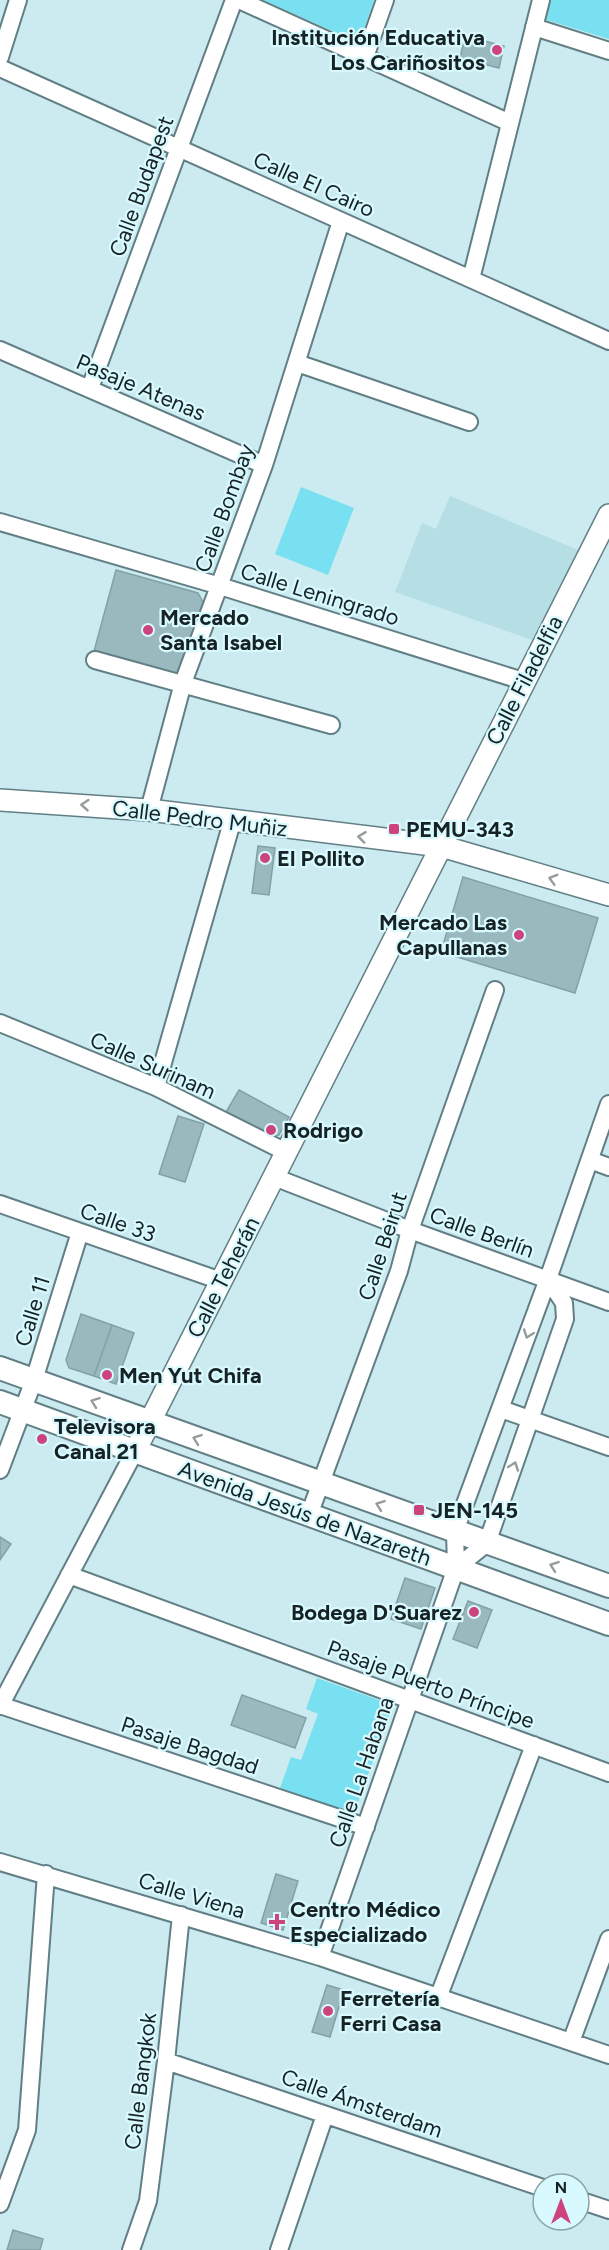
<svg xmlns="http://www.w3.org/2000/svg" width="609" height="2250" viewBox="0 0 609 2250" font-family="Figtree,sans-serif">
	<rect width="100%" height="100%" fill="#cbebf1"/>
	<path fill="#b5dee5" d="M450,496l128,54 -46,90 -137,-48 27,-69 14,6z"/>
	<path fill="#79e0f1" d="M263,0h111l-15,43z
		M545,0h64v39l-69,-21z
		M301,487l53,21 -26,67 -53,-21z
		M317,1678l76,27 -39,109 -74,-26 11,-31 10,3 17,-46 -12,-5z"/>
	<path fill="#9ab9bf" stroke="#82a1a6" stroke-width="1.5" d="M465,36l39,10 -5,22 -39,-10z
		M116,570l82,23 6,11 -23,68 -8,4 -80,-21z
		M258,846l17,2 -6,47 -17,-2z
		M463,877l135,41 -23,75 -134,-41z
		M239,1090l50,27 -10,18 -9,1 -44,-24z
		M178,1116l26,8 -19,58 -26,-8z
		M81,1314l31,11 -18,51 -25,-8 -3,-8z
		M112,1325l22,8 -18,51 -22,-8z
		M0,1537l11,7 -11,16z
		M405,1578l30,10 -14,41 -30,-10z
		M468,1601l24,9 -15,38 -24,-9z
		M242,1695l64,23 -11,30 -64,-23z
		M276,1874l22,7 -15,49 -22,-7z
		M327,1985l17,5 -14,47 -18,-5z
		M13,2230l30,9 -3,11h-33z"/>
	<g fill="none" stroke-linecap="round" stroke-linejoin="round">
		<g stroke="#617f84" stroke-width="20">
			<path id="minor" d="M239,0l271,123
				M534,27l75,24
				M0,57l18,-57
				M365,57l20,-57
				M0,68l609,273
				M471,279l70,-279
				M0,350l264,115
				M297,363l172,59
				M90,388l144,-388
				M0,522l220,64 303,95
				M95,660l236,65
				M149,810l34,-127 81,-218 77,-244
				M0,1023l156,64 130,65
				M156,1087l76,-265
				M590,1160l19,7
				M274,1177l136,53 199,72
				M0,1204l221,77
				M501,1409l108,38
				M0,1470l34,-90 46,-148
				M309,1515l90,-244 11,-41 85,-240
				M456,1568l31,-25 78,-224 -1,-16 -16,-24
				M69,1575l540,198
				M0,1705l366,122
				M0,1706l135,-255
				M0,1862l320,95 289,98
				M320,1957l136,-389 -1,-37 93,-252 61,-175
				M438,1998l96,-253
				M571,2042l38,-103
				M166,2061l377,127
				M579,2200l30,10
				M0,2204l27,-74 19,-256
				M131,2250l17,-49 18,-140 15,-146
				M279,2250l46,-135"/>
		</g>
		<g stroke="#617f84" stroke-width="24">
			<path id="tertiary" d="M0,800l149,10 292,36 168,49
				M135,1451l474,-936"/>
		</g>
		<g stroke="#617f84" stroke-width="26">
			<path id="secondary" d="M0,1368l609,218
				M0,1402l609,222"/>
		</g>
		<use href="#minor" stroke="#fff" stroke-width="16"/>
		<use href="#tertiary" stroke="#fff" stroke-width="21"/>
		<use href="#secondary" stroke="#fff" stroke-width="22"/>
	</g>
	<defs><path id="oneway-chevron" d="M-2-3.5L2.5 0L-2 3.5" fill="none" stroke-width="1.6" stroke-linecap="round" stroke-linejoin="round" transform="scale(1.5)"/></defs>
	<g stroke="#969c9c">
		<use href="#oneway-chevron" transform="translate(85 805) rotate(-176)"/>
		<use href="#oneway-chevron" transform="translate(362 837) rotate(-173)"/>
		<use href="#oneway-chevron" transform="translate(553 879) rotate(-164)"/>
		<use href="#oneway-chevron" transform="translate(528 1334) rotate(110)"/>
		<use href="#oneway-chevron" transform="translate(95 1402) rotate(-160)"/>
		<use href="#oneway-chevron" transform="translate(197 1439) rotate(-160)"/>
		<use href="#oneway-chevron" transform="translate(514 1466) rotate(-70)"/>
		<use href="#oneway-chevron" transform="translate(380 1505) rotate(-160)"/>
		<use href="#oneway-chevron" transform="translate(554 1566) rotate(-160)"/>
	</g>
	<g fill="#cd447d" stroke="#d8f9fe" stroke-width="2">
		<circle cx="497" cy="50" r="6"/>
		<circle cx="148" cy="630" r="6"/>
		<rect x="388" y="823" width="12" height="12" rx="3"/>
		<circle cx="265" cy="858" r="6"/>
		<circle cx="519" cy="935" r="6"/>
		<circle cx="271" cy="1130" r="6"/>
		<circle cx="107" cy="1375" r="6"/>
		<circle cx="42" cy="1439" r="6"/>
		<rect x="413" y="1504" width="12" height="12" rx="3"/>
		<circle cx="474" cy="1612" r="6"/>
		<path d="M274 1913h6v6h6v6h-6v6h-6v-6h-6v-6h6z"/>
		<circle cx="328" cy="2011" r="6"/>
	</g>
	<g text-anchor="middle" stroke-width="4.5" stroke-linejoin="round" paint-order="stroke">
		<g font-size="22" font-weight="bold" fill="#162224" stroke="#d8f9fe" text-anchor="start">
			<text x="485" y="45" text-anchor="end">Institución Educativa<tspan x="485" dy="25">Los Cariñositos</tspan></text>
			<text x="160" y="625">Mercado<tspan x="160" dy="25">Santa Isabel</tspan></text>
			<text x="406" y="837">PEMU-343</text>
			<text x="277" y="866">El Pollito</text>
			<text x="507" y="930" text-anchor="end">Mercado Las<tspan x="507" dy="25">Capullanas</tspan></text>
			<text x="283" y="1138">Rodrigo</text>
			<text x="119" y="1383">Men Yut Chifa</text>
			<text x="54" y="1434">Televisora<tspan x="54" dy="25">Canal 21</tspan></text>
			<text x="431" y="1518">JEN-145</text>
			<text x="462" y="1620" text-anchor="end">Bodega D'Suarez</text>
			<text x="290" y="1917">Centro Médico<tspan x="290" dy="25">Especializado</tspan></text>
			<text x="340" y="2006">Ferretería<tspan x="340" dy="25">Ferri Casa</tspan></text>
		</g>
		<g font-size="22" fill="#162224" stroke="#d8f9fe">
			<text transform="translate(314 184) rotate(24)" y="8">Calle El Cairo</text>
			<text transform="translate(141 186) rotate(-70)" y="8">Calle Budapest</text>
			<text transform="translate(141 387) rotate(23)" y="8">Pasaje Atenas</text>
			<text transform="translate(224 508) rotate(-70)" y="8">Calle Bombay</text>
			<text transform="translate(320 594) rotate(17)" y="8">Calle Leningrado</text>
			<text transform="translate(524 680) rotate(-63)" y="8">Calle Filadelfia</text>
			<text transform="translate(200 818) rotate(7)" y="8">Calle Pedro Muñiz</text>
			<text transform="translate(153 1065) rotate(24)" y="8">Calle Surinam</text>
			<text transform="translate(118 1222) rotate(19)" y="8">Calle 33</text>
			<text transform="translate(482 1232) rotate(20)" y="8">Calle Berlín</text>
			<text transform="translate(382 1246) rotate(-72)" y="8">Calle Beirut</text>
			<text transform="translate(223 1277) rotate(-63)" y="8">Calle Teherán</text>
			<text transform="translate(32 1311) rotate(-73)" y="8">Calle 11</text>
			<text transform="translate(305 1513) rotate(20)" y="8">Avenida Jesús de Nazareth</text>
			<text transform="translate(431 1684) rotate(20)" y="8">Pasaje Puerto Príncipe</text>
			<text transform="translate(190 1745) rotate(18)" y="8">Pasaje Bagdad</text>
			<text transform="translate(361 1772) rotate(-71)" y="8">Calle La Habana</text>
			<text transform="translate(192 1895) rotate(17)" y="8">Calle Viena</text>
			<text transform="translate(140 2081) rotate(-83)" y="8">Calle Bangkok</text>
			<text transform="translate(362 2103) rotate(19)" y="8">Calle Ámsterdam</text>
		</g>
	</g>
	<g transform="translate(561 2202)"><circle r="28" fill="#d8f9fe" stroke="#8aa3a7" stroke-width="1.5"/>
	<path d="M0-4.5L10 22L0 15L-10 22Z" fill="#cd447d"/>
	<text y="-9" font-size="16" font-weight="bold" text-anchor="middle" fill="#162224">N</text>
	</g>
</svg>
